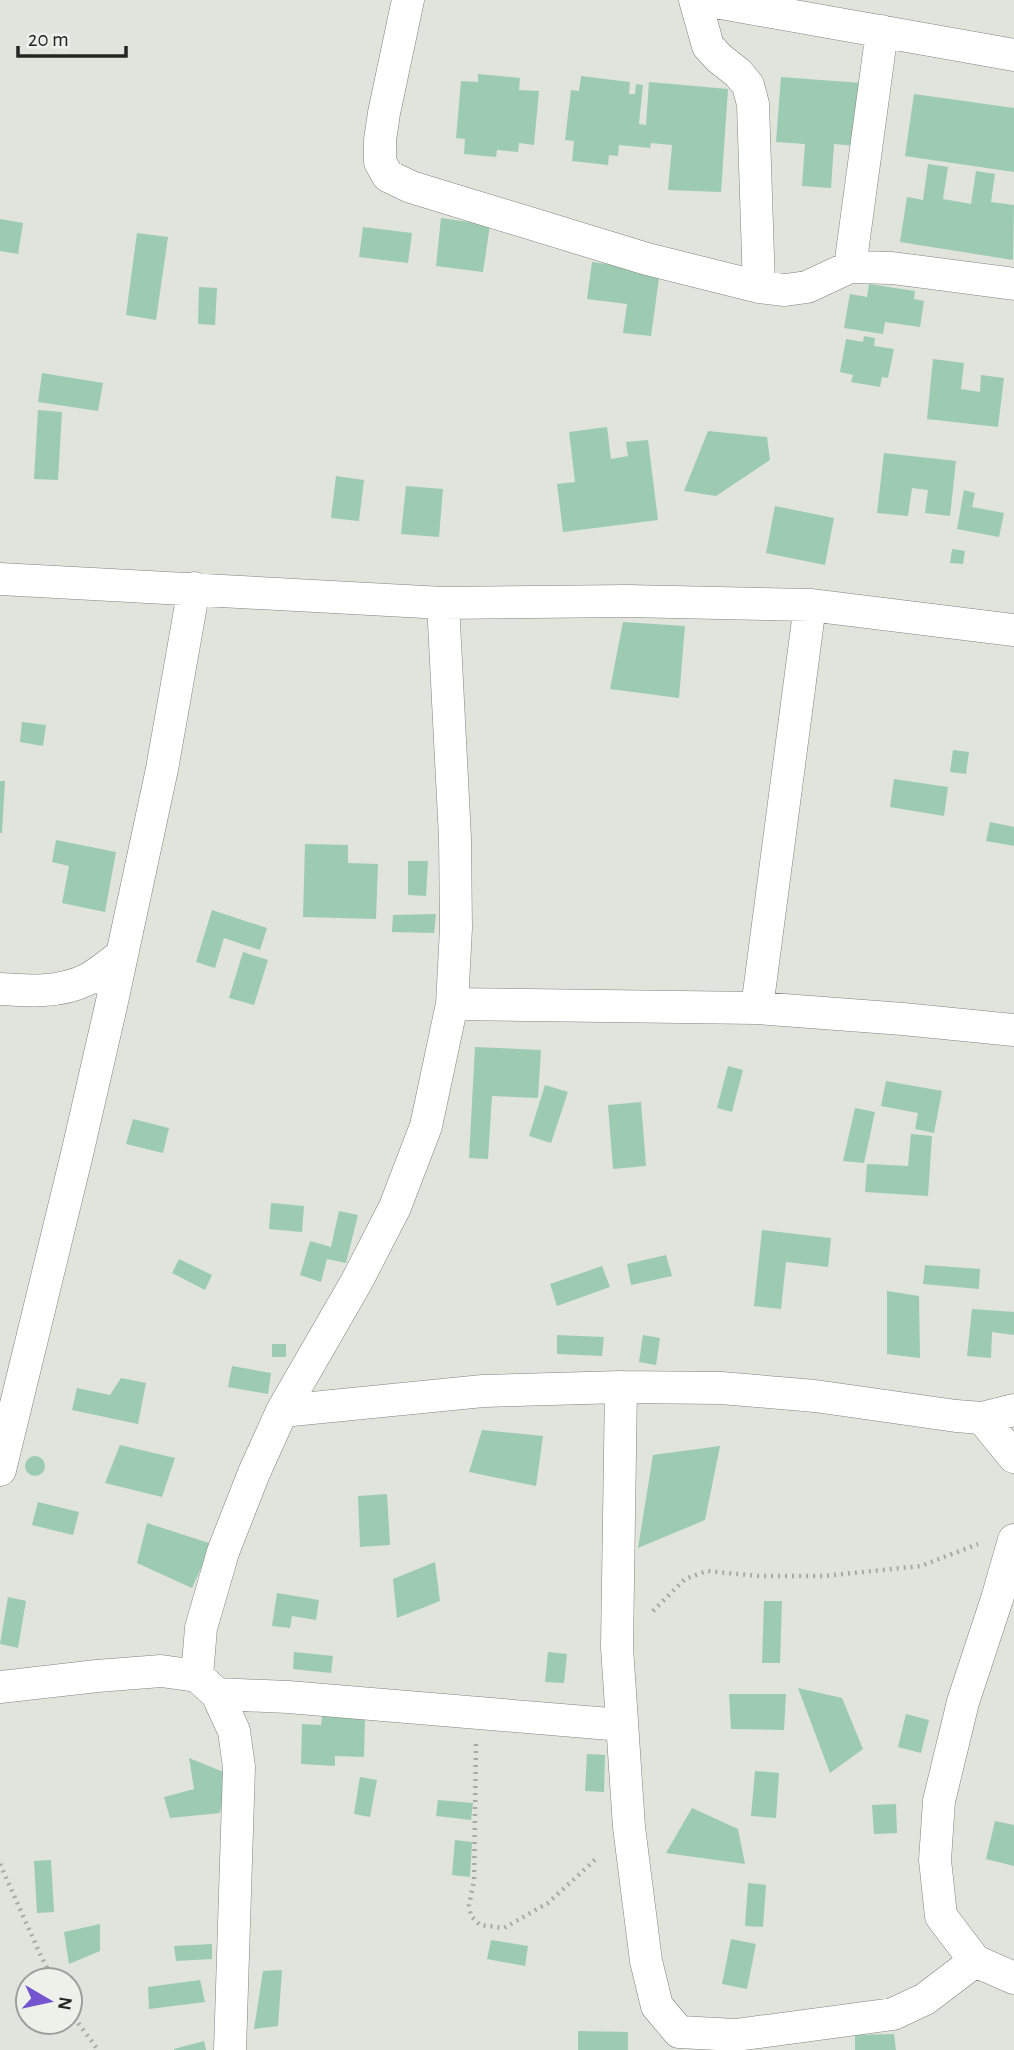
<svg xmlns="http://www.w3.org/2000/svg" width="1014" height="2050" viewBox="0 0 1014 2050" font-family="'Alegreya Sans',sans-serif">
	<rect width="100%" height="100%" fill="#e0e4dc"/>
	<path fill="#9ccbb1" d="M478,74l42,4 -1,12 20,1 -5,54 -15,-2 -1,9 -21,-2 -1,7 -32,-3 1,-15 -9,-1 5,-57 17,1z
		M581,76l49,6 -1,12h6l1,-10 7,1 -4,39 7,1 3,-43 79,7 -7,103 -53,-2 4,-45 -21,-2 -1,5 -31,-3 -1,11 -9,-1 -1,10 -36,-4 2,-20 -9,-1 6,-50 8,1z
		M781,77l80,6 -5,63 -22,-2 -3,44 -29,-2 3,-42 -29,-2z
		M914,94l100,14v64l-109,-16z
		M928,164l20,3 -5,32 28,5 5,-33 19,3 -4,28 23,3 -1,55 -113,-18 7,-45 16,3z
		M441,218l49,7 -7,47 -47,-6z
		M0,219l23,4 -5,31 -18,-3z
		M363,227l49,6 -4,30 -49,-6z
		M137,233l31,4 -12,83 -30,-5z
		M592,262l68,9 -9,65 -28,-3 4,-29 -40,-5z
		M869,284l46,7 -1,8 10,2 -4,26 -35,-5 -2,12 -39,-6 6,-34 17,3z
		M199,287l18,1 -2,37 -17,-1z
		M864,336l11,2 -1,8 20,3 -6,29 -6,-1 -2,10 -29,-5 2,-7 -13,-3 6,-33 17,3z
		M933,359l31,4 -3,26 19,3 1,-17 23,3 -6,49 -71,-8z
		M42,373l61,10 -5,28 -60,-9z
		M38,410l24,2 -4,68 -24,-1z
		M607,427l4,32 17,-3 -2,-14 22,-2 10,80 -95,12 -6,-48 18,-2 -6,-50z
		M708,431l59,6 3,23 -54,36 -32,-5z
		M884,453l72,8 -6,55 -25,-3 3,-23 -16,-2 -4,28 -31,-3z
		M336,476l28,4 -5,41 -28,-3z
		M406,486l37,3 -4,48 -38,-3z
		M964,490l11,3 -3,14 32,6 -5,24 -42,-8z
		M775,506l59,12 -9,47 -59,-12z
		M952,549l13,2 -2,13 -13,-1z
		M623,622l62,4 -6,72 -69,-9z
		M22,722l24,3 -3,21 -23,-4z
		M953,750l16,2 -3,22 -16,-2z
		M894,779l54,8 -4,29 -54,-9z
		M0,781h5l-3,52h-2z
		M990,822l24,5v19l-28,-5z
		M56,840l60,12 -11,60 -43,-9 7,-37 -17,-4z
		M305,844l43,1v18l30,1 -2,55 -73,-2z
		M408,861h20l-2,35 -18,-1z
		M212,910l55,18 -7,22 -36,-12 -9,30 -19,-6z
		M436,914l-2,19 -42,-1 1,-17z
		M243,952l25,8 -14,45 -25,-7z
		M475,1047l66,3 -3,48 -46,-2 -4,63 -19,-1z
		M728,1066l15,4 -11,42 -15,-4z
		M886,1081l56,10 -8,42 -19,-4 3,-16 -37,-7z
		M545,1085l23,7 -17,51 -22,-7z
		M641,1102l5,64 -33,3 -5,-64z
		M855,1108l20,4 -11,51 -21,-2z
		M133,1119l36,9 -6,25 -37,-9z
		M911,1134l21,2 -4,60 -63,-4 2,-28 41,2z
		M271,1203l33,3 -2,26 -33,-3z
		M339,1211l19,4 -12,48 -19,-4 -6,23 -21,-7 10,-34 21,6z
		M762,1230l69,8 -3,29 -42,-5 -5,47 -27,-3z
		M666,1255l6,21 -41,9 -4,-21z
		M179,1259l33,16 -7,15 -33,-17z
		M925,1265l55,4 -1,20 -56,-5z
		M602,1266l8,21 -53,19 -7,-22z
		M887,1291l32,5 1,62 -33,-4z
		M972,1309l42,3v23l-22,-3 -1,26 -24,-2z
		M557,1335l47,2 -2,19 -45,-2z
		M643,1335l17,3 -4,27 -17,-3z
		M272,1344h14v13h-14z
		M232,1366l39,7 -3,21 -40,-7z
		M121,1378l25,5 -8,41 -66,-14 5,-22 33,7z
		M482,1430l61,6 -7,50 -67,-14z
		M120,1445l55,13 -13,39 -57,-14z
		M720,1446l-15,74 -67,28 15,-93z
		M25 1466a10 10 0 1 1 20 0a10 10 0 1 1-20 0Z
		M387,1494l3,51 -30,2 -2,-51z
		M38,1502l41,10 -6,23 -41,-10z
		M147,1523l65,21 -20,44 -55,-25z
		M435,1562l5,39 -43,17 -4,-39z
		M277,1593l42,7 -3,20 -24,-4 -2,12 -18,-2z
		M8,1597l18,4 -8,47 -18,-4z
		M764,1601h18l-2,62h-18z
		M294,1652l39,4 -2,17 -38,-4z
		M548,1652l19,2 -3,29 -19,-1z
		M798,1688l44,10 21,51 -33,24z
		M729,1694h57l-2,36 -53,-1z
		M906,1714l23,6 -8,33 -23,-6z
		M322,1716l43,2 -1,39 -29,-1v10l-34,-2 1,-40 19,1z
		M587,1754l18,1 -1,37 -19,-1z
		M189,1758l37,15 -6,40 -50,5 -6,-21 30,-8z
		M755,1771l24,2 -3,45 -25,-2z
		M360,1777l17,3 -7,37 -16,-3z
		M438,1800l35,3 -2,17 -35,-4z
		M896,1804l1,29 -23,1 -2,-29z
		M692,1808l46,21 7,35 -79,-11z
		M995,1821l19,4v41l-28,-7z
		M455,1840l17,2 -2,35 -18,-2z
		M51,1860l3,52 -17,1 -3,-52z
		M748,1883l18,2 -3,42 -18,-1z
		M100,1924v27l-31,13 -5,-32z
		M731,1939l25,5 -9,45 -25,-5z
		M491,1940l37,6 -3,20 -38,-7z
		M212,1944v15l-36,2 -2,-15z
		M282,1970l-4,56 -24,3 9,-58z
		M200,1980l5,22 -56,7 -1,-22z
		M578,2031l50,1v18h-50z
		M894,2034l2,16h-41v-15z
		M204,2041l2,9h-32v-1z"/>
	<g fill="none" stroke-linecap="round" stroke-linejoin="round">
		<g stroke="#80847d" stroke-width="33">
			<path id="street" d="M408,0l-24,113 -4,27v22l8,14 23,11 236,72 112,28 26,3 22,-3 43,-20 42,1 122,16
				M695,0l13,46 11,12 19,15 10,12 5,19 6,183
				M704,0l310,55
				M850,267l32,-236
				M0,579l443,24 184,-2 183,4 204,25
				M0,989c28,2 60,4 86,-9 13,-6 24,-17 36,-25
				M452,1004l305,4 146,11 111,11
				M757,1008l53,-403
				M621,1387l-4,260 12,180 17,134 11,45 22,26 57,3 157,-21 32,-15 50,-38
				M282,1411l201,-20 138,-4 100,1 94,8 141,20 26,2 32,-8
				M982,1418l32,39
				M0,1470l77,-316 34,-148 51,-237 32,-181
				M1014,1540l-17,59 -34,103 -24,99 -4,59 6,56 34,45 39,17
				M197,1676l4,-48 22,-76 31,-79 28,-62 75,-130 38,-74 31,-81 26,-122 4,-76 -1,-90 -12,-235
				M0,1687l97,-11 64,-5 36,5 20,18 17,37 5,36 -9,283
				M217,1694l71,3 334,28"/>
		</g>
		<path stroke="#a7aaa4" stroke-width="4.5" stroke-dasharray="2 5" stroke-linecap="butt" d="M653,1611l32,-32 22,-8 52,5h65l97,-10 57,-22
			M476,1744l-2,137 -5,24 2,11 9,9 24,3 44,-25 50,-46
			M0,1864l40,90 13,26
			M70,2012l28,38"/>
		<use href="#street" stroke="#fff" stroke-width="32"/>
	</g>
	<g transform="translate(49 2001) rotate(99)"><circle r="33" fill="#edf1ea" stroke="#9da09a" stroke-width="2"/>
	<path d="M0-5L12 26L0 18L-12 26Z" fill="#7455cf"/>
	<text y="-10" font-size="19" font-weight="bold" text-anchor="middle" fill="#252623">N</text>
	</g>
	<path d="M18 46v10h108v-10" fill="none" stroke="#252623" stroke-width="3.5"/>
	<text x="28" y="46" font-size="21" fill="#252623" stroke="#edf1ea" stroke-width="5" paint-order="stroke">20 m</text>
</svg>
